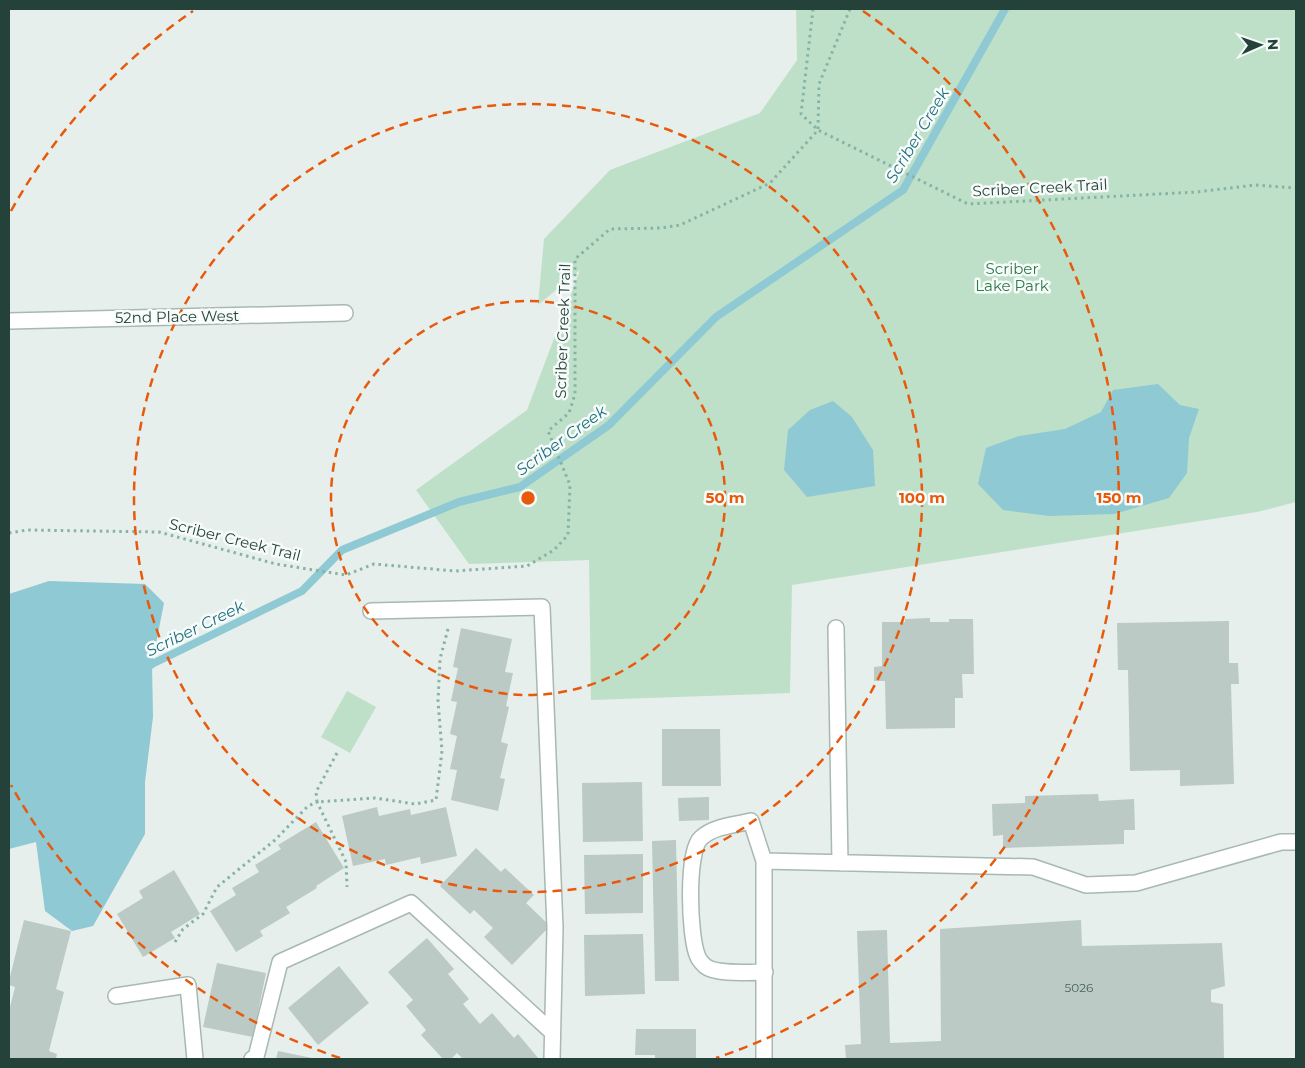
<svg xmlns="http://www.w3.org/2000/svg" width="1305" height="1068" viewBox="0 0 1305 1068" font-family="Montserrat,sans-serif">
	<rect width="100%" height="100%" fill="#e6efeb"/>
	<path fill="#bfe0c8" d="M796,9h500v493l-39,10 -465,73 -2,108 -199,7 -2,-140 -120,4 -53,-74 111,-80 53,-140 -42,35 6,-66 66,-69 150,-57 37,-53z
		M347,691l29,16 -26,46 -29,-16z"/>
	<path fill="#8ec9d4" d="M1158,384l22,21 19,4 -10,29 -2,35 -18,25 -55,16 -65,2 -46,-6 -25,-26 8,-36 33,-12 46,-7 36,-17 12,-22z
		M833,401l19,16 21,33 2,36 -68,11 -23,-27 4,-40 22,-20z
		M49,581l96,3 19,19 -12,61 1,53 -8,65v52l-52,92 -21,5 -27,-20 -9,-69 -27,7v-255z"/>
	<g fill="none" stroke-linecap="round" stroke-linejoin="round">
		<path stroke="#8ec9d4" stroke-width="8" d="M144,670l8,-6 150,-73 40,-41 117,-48 61,-15 89,-62 107,-108 187,-127 102,-181"/>
	</g>
	<path fill="#bbcac4" d="M930,618v4h19v-3h24l1,55h-12l1,24h-8v30l-69,1 -1,-48h-11v-14l8,-1v-44h23v-3z
		M1229,621v42h9l1,21h-8l3,100 -54,2v-16l-50,1 -2,-101h-10l-1,-47z
		M461,628l51,11 -7,33 8,1 -7,33 3,1 -8,35 7,2 -8,34 5,1 -7,32 -47,-11 6,-30 -7,-1 7,-33 -7,-2 7,-32 -6,-1 7,-33 -5,-1z
		M662,729h58l1,57h-59z
		M642,782l1,59 -60,1 -1,-59z
		M1098,794l1,7 35,-2 1,31h-11v14l-121,4v-13l-10,1 -1,-32 33,-1v-7z
		M709,797v23l-30,1 -1,-23z
		M377,807l2,9 31,-7 1,6 35,-8 11,49 -36,8 -1,-7 -34,8 -1,-6 -32,7 -11,-50z
		M316,822l28,46 -28,18 1,2 -31,19 4,6 -30,18 3,5 -27,16 -26,-41 26,-16 -4,-7 27,-16 -4,-7 26,-16 -3,-4z
		M676,840l3,141h-24l-3,-140z
		M476,848l25,24 4,-4 29,27 -8,8 24,23 -38,39 -28,-28 9,-9 -19,-18 -4,4 -30,-28z
		M643,854v59l-58,1 -1,-59z
		M174,870l26,44 -29,18 4,6 -32,19 -26,-43 26,-16 -4,-7z
		M24,920l47,11 -15,58 8,3 -15,59 8,3 -1,5h-47v-48l6,-24 -6,-2v-4z
		M1081,920l1,26 140,-3 3,43 -14,4v12l12,2 1,55h-378l-1,-14 16,-1 -4,-113 30,-1 3,113 51,-2 -1,-112z
		M643,934l2,60 -60,2 -1,-61z
		M427,938l27,31 -6,5 21,25 -6,5 17,20 12,-11 22,25 4,-4 21,25h-76l-6,-6 -6,6h-8l-22,-24 5,-5 -20,-24 7,-6 -25,-28z
		M217,963l49,10 -13,64 -50,-10z
		M339,966l30,37 -51,42 -30,-37z
		M636,1029h60v30h-41v-4h-20z
		M278,1051l34,7v1h-36z"/>
	<g fill="none" stroke-linecap="round" stroke-linejoin="round">
		<g stroke="#a8b8b2" stroke-width="18">
			<path id="minor" d="M9,321l336,-8
				M371,611l171,-4 13,321 -3,131
				M836,628l4,235
				M764,861l269,6 53,18 50,-2 145,-41h15
				M116,996l72,-11 7,74
				M252,1059l4,-2 24,-95 131,-59 141,129
				M764,1059v-198l-13,-40c-16,4 -37,5 -50,17 -15,13 -12,101 -3,119 1,3 5,7 7,9 11,9 45,6 60,6"/>
		</g>
		<path stroke="#86b3a5" stroke-width="3" stroke-dasharray="2.5 4" stroke-linecap="butt" d="M813,9l-12,105 17,16 150,74 229,-12 58,-7 41,3
			M818,129l1,-45 31,-75
			M9,533l18,-3 132,2 117,32 70,11 28,-11 81,7 72,-5 27,-16 14,-15 2,-50 -22,-54 21,-18 6,-19v-135l35,-30 51,-1 19,-3 90,-42 48,-53
			M337,753l-21,39 1,10 58,-4 40,6 21,-4 6,-49 -4,-50 2,-42 8,-30
			M175,942l8,-13 20,-15 14,-27 58,-47 33,-34 9,-4 29,60 1,25"/>
		<use href="#minor" stroke="#fff" stroke-width="15"/>
	</g>
	<g fill="none" stroke="#e8590c" stroke-width="2.5" stroke-dasharray="9 6">
		<circle cx="528" cy="498" r="197"/>
		<circle cx="528" cy="498" r="394"/>
		<path d="M340 1058A591 591 0 0 1 11 785M11 211A591 591 0 0 1 193 11M863 11A591 591 0 0 1 716 1058"/>
	</g>
	<g text-anchor="middle" stroke-width="5" stroke-linejoin="round" paint-order="stroke">
		<g font-size="12" fill="#4a645c">
			<text x="1079" y="992">5026</text>
		</g>
		<g font-size="15" fill="#24423a" stroke="#f7fbf9">
			<text transform="translate(1040 188) rotate(-3)" y="5">Scriber Creek Trail</text>
			<text transform="translate(177 317) rotate(-1)" y="5">52nd Place West</text>
			<text transform="translate(563 331) rotate(-88)" y="5">Scriber Creek Trail</text>
			<text transform="translate(235 540) rotate(14)" y="5">Scriber Creek Trail</text>
		</g>
		<g font-size="15" fill="#2d7a4b" stroke="#f7fbf9">
			<text x="1012" y="274">Scriber<tspan x="1012" dy="17">Lake Park</tspan></text>
		</g>
		<g font-size="16" font-style="italic" fill="#1c6f80" stroke="#f7fbf9">
			<text transform="translate(917 135) rotate(-59)" y="6">Scriber Creek</text>
			<text transform="translate(561 440) rotate(-36)" y="6">Scriber Creek</text>
			<text transform="translate(195 628) rotate(-26)" y="6">Scriber Creek</text>
		</g>
	</g>
	<circle cx="528" cy="498" r="8" fill="#e8590c" stroke="#f7fbf9" stroke-width="2.5"/>
	<g font-size="15" text-anchor="middle" font-weight="bold" fill="#e8590c" stroke="#f7fbf9" stroke-width="5" stroke-linejoin="round" paint-order="stroke">
		<text x="725" y="503">50 m</text>
		<text x="922" y="503">100 m</text>
		<text x="1119" y="503">150 m</text>
	</g>
	<rect width="1305" height="1068" fill="none" stroke="#24423a" stroke-width="20"/>
	<g transform="translate(1260 45) rotate(88)" stroke="#f7fbf9" stroke-width="4" paint-order="stroke">
	<path d="M0-4L9 19L0 12L-9 19Z" fill="#24423a"/>
	<text y="-8" font-size="14" font-weight="bold" text-anchor="middle" fill="#24423a">N</text>
	</g>
</svg>
